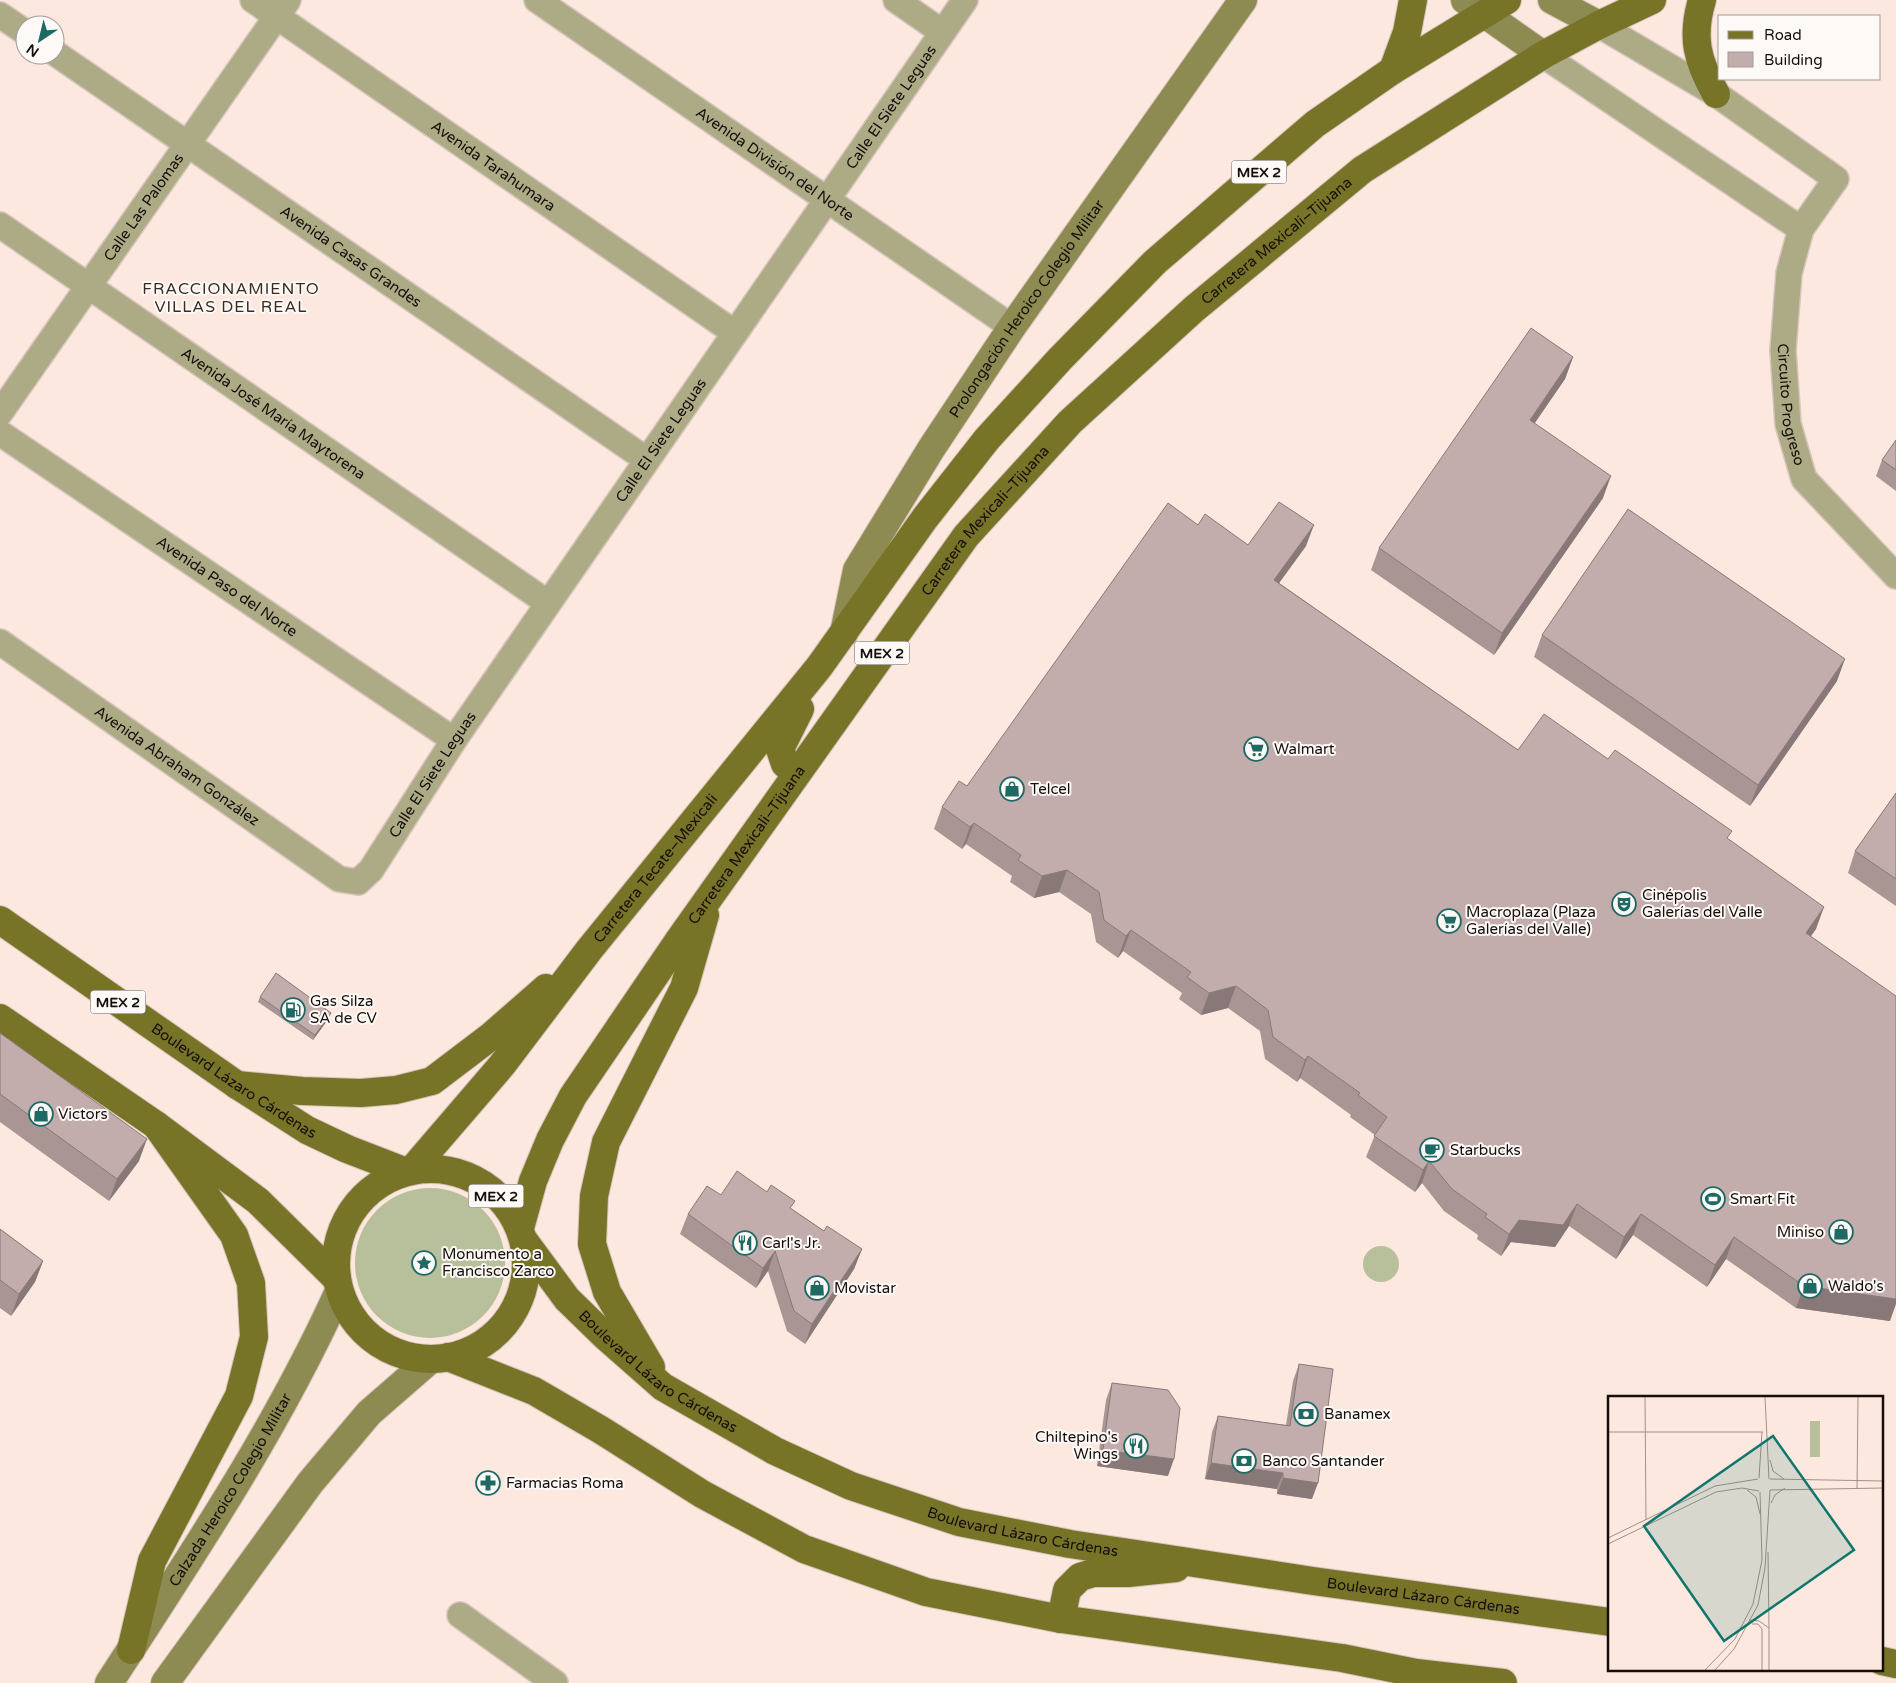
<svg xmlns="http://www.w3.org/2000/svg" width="1896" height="1683" viewBox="0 0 1896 1683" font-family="'Varela Round',sans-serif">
	<rect width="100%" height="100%" fill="#fce8de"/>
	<path fill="#b8c09b" d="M355 1263a75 75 0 1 1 150 0a75 75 0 1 1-150 0Z
		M1363 1264a18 18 0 1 1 36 0a18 18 0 1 1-36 0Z"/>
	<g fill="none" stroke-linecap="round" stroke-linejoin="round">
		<g stroke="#d7c5bc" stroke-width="28">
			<g id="street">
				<path id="s1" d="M253,0l482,333"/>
				<path id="s2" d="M537,0l475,327"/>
				<path d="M896,0l46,32"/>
				<path d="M0,15l25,17"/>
				<path id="s3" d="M1599,25l117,69 120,85 -35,50 -12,44 -6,77 5,74 16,55 92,97"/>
				<path id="s4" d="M55,53l592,407"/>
				<path d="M1543,55l258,174"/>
				<path id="s5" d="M0,225l548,378"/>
				<path id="s6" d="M0,413l288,-413"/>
				<path id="s7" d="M0,433l454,307"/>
				<path id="s8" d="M0,642l339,237 19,3 13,-12 83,-130 511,-740"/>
				<path d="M460,1615l95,68"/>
			</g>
		</g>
		<g stroke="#d7c5bc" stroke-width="30">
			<g id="secondary">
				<path d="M1465,0l78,55"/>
				<path d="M1552,0l47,25"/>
				<path id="s9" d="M844,633l13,-63 74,-121 81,-122 231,-327"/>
				<path id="s10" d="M109,1683c83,-128 167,-253 230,-392"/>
				<path d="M165,1683l145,-200 59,-70 62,-54"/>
			</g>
		</g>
		<g stroke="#d7c5bc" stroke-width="30">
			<g id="primary">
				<path d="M1702,0c-11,37 -5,61 14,94"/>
				<path d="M1393,70l14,-38 6,-32"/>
				<path d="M796,772l-11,-8 -5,-15 20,-40"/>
				<path id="s11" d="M0,920l237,165 70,45 40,19 57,22"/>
				<path d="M0,1018l156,107 102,76 79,78"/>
				<path d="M237,1085l65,6 59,2 35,-3 36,-9 58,-44 56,-49"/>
				<circle cx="431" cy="1264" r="95"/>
				<path id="s12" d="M411,1171l91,-106 87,-115 230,-283 106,-149 62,-79 73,-80 95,-97 160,-138 78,-54 114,-70"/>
				<path id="s13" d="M520,1228l13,-47 17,-41 23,-44 106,-156 287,-404 104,-114 124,-113 168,-139 181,-115 56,-30 53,-25"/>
				<path id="s14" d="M525,1242l42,57 38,37 58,51 112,64 76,35 108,36 111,22 243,37 297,41"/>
				<path d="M448,1357l86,34 67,39 101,64 102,55 122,43 135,27 281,39 74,15 87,10"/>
				<path d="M651,1367l-44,-75 -15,-48 2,-48 12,-54 78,-154 21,-73"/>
				<path d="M1061,1619l6,-29 13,-13 13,-4h35l48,-5"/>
				<path d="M131,1650l21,-89 87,-165 15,-59 -3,-54 -17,-48 -78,-110"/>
				<path d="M1882,1661l14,3"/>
			</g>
		</g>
		<use href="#street" stroke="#acab86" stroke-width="25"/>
		<use href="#secondary" stroke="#8d8b52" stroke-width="28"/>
		<use href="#primary" stroke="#777428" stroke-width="28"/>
	</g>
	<path fill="#a89594" d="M1573,357l-8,22 -31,44 69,75 -109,157 -123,-85 8,-22z
		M1896,440v51l-20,-15 6,-16z
		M1198,525l50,20 58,1 -27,37 239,167 90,9 121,81 87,89 -5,7 79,385 -94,-13 -70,-49 -19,28 -74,-52 -17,24 -47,-33 -14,21 -44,-5 -10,14 -24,-17 1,-4 -34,-24 -22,-28 -7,9 -49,-35 9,-22 -25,-18 1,-2 -51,-37 -3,4 -32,-23 -5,-28 -32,-23 -27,7 -22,-16 3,-6 -59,-42 -5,7 -22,-16 -5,-28 -32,-22 -25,6 -24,-16 2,-6 -46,-32 -4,5 -28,-20 8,-22 25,-21z
		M1542,635l295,46 -87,125 -216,-149z
		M1896,793v113l-48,-33 7,-22z
		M260,997l69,21 -16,22 -55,-38z
		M0,1033l139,128 -30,40 -109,-79z
		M721,1195l71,14 32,22 38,18 -8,20 -49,75 -18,-13 -19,-60 -12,17 -76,-54 8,-20z
		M0,1229l43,32 -8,21 -24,34 -11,-8z
		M1299,1364l13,135 -35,-5v-5l-72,-10 7,-47 6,-16 68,9 7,-44z
		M1112,1383l56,93 -71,-10 9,-66z"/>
	<path fill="#887978" d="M1573,357l-8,22 -43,63 8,-22z
		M1611,476l-8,22 -109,157 8,-22z
		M1314,525l-8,21 -40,55 8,-21z
		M1845,659l-8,22 -87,125 8,-21z
		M974,823l-8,21 -4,5 8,-22z
		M1067,870l-8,22 -25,6 8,-22z
		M1824,907l-8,22 -18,25 8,-21z
		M1131,930l-8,21 -5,7 8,-22z
		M1236,986l-8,22 -27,7 8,-22z
		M331,1013l-2,5 -16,22 2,-5z
		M1308,1056l-8,22 -3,4 8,-22z
		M147,1139l-8,22 -30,40 8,-22z
		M1429,1161l-7,22 -7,9 8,-22z
		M1577,1204l-8,22 -14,21 -44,-5 -10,14 8,-22 10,-14z
		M1641,1214l-8,21 -17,24 8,-22z
		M1734,1237l-8,22 -19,28 8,-22z
		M862,1249l-8,20 -49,75 7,-20z
		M775,1251l-7,20 -12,17 7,-20z
		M43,1261l-8,21 -24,34 8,-22z
		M1804,1286l92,13v5l-6,17 -94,-13z
		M1103,1450l71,9 -6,17 -71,-10z
		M1211,1463l72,10 -6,16 -72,-10z
		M1283,1478l35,5 -6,16 -35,-5z"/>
	<path fill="#c3adac" stroke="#887978" d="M1531,328l42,29 -43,63 81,56 -109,157 -123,-85z
		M1896,440v30l-14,-10z
		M1279,502l35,23 -40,55 244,170 26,-36 64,45 7,-9 117,81 -5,7 97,69 -18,26 90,63v303l-92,-13 -70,-49 -19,28 -74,-51 -17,23 -47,-33 -14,21 -44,-5 -10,14 -24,-17 2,-3 -35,-25 -23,-28 -6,9 -49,-34 13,-19 -29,-22 2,-2 -52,-37 -3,4 -32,-23 -5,-27 -32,-24 -27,7 -22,-16 4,-5 -60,-42 -5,6 -22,-16 -5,-28 -32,-22 -25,6 -24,-16 3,-5 -47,-32 -4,4 -28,-20 17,-26 8,5 201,-283 30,22 7,-11 43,31z
		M1628,509l217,150 -87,126 -216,-150z
		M1896,793v86l-41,-28z
		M276,973l55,40 -16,22 -55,-38z
		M0,1033l147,106 -30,40 -117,-85z
		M737,1171l30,21 4,-7 24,16 -5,7 34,23 3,-5 35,23 -50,75 -18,-13 -19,-60 -12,17 -75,-54 19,-28 14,9z
		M0,1229l43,32 -24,33 -19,-14z
		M1299,1364l34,5 -15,114 -35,-5v-5l-72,-10 7,-47 72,10z
		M1112,1383l56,7 12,18 -6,51 -71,-9z"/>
	<defs>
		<g id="supermarket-ring" transform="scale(1.25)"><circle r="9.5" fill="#fdf9f7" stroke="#1e6964" stroke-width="1.5"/><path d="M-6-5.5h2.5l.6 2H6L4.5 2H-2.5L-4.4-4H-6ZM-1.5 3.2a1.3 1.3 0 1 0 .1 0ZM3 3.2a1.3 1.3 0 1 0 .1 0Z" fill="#1e6964"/></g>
		<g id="shop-ring" transform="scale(1.25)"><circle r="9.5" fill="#fdf9f7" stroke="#1e6964" stroke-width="1.5"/><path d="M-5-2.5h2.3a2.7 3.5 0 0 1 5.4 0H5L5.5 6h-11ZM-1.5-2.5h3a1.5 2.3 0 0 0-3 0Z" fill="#1e6964"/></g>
		<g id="theatre-ring" transform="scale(1.25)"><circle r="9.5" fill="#fdf9f7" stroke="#1e6964" stroke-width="1.5"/><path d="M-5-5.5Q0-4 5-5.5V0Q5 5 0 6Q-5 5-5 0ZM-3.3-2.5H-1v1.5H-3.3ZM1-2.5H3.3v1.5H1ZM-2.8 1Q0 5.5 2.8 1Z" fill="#1e6964"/></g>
		<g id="fuel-ring" transform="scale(1.25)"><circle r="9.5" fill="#fdf9f7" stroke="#1e6964" stroke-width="1.5"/><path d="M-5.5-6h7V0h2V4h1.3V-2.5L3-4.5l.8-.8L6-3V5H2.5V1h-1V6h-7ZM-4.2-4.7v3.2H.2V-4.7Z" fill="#1e6964"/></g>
		<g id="cafe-ring" transform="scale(1.25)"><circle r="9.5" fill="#fdf9f7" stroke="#1e6964" stroke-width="1.5"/><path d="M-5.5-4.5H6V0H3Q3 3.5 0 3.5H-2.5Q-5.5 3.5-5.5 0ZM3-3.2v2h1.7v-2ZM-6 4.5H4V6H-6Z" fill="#1e6964"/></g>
		<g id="stadium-ring" transform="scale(1.25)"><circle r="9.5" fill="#fdf9f7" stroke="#1e6964" stroke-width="1.5"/><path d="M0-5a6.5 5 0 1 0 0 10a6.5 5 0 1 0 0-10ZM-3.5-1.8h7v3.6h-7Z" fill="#1e6964"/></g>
		<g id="restaurant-ring" transform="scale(1.25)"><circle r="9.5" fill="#fdf9f7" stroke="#1e6964" stroke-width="1.5"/><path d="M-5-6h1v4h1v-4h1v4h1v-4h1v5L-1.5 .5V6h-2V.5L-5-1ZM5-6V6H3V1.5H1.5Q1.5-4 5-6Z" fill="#1e6964"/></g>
		<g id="sight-ring" transform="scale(1.25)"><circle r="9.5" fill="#fdf9f7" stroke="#1e6964" stroke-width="1.5"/><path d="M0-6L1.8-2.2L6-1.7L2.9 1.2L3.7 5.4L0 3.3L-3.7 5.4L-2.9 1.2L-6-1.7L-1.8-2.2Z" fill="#1e6964"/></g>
		<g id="bank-ring" transform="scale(1.25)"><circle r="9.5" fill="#fdf9f7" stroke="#1e6964" stroke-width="1.5"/><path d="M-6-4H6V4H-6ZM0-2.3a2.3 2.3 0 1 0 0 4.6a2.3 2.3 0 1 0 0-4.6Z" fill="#1e6964"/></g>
		<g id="pharmacy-ring" transform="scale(1.25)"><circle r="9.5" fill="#fdf9f7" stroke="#1e6964" stroke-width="1.5"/><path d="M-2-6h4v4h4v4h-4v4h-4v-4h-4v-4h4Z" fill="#1e6964"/></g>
	</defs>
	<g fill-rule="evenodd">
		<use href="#supermarket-ring" x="1256" y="749"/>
		<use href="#shop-ring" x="1012" y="789"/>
		<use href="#theatre-ring" x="1624" y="904"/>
		<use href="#supermarket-ring" x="1449" y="921"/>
		<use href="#fuel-ring" x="293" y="1010"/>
		<use href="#shop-ring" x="41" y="1114"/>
		<use href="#cafe-ring" x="1432" y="1150"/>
		<use href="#stadium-ring" x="1713" y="1199"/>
		<use href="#shop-ring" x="1841" y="1232"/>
		<use href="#restaurant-ring" x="745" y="1243"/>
		<use href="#sight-ring" x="424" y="1263"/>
		<use href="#shop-ring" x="1810" y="1286"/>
		<use href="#shop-ring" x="817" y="1288"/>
		<use href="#bank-ring" x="1306" y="1414"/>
		<use href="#restaurant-ring" x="1136" y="1446"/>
		<use href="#bank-ring" x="1244" y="1461"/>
		<use href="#pharmacy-ring" x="488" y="1483"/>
	</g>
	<g text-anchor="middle" stroke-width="4" stroke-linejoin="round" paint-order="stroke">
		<g fill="#fdf9f7" stroke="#5b5452" stroke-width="1">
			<rect x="1231.5" y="160.5" width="55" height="23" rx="4"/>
			<rect x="854.5" y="641.5" width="55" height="23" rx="4"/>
			<rect x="90.5" y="990.5" width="55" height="23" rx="4"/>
			<rect x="468.5" y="1184.5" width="55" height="23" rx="4"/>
		</g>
		<g font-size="14" font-weight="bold" fill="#150e0b">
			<text x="1259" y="177">MEX 2</text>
			<text x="882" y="658">MEX 2</text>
			<text x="118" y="1007">MEX 2</text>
			<text x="496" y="1201">MEX 2</text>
		</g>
		<g font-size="15" fill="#150e0b" stroke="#fdf9f7">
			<text dy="5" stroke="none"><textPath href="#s8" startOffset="1374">Calle El Siete Leguas</textPath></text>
			<text dy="5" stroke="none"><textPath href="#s2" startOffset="289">Avenida División del Norte</textPath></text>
			<text dy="5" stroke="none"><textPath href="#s1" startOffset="292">Avenida Tarahumara</textPath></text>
			<text dy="5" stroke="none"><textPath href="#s6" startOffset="251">Calle Las Palomas</textPath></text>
			<text dy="5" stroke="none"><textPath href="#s13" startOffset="1256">Carretera Mexicali–Tijuana</textPath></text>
			<text dy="5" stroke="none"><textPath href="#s4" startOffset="359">Avenida Casas Grandes</textPath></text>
			<text dy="5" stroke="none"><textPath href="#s9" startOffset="376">Prolongación Heroico Colegio Militar</textPath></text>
			<text dy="5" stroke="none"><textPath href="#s3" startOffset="522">Circuito Progreso</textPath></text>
			<text dy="5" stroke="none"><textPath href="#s5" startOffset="332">Avenida José María Maytorena</textPath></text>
			<text dy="5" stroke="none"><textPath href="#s8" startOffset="969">Calle El Siete Leguas</textPath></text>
			<text dy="5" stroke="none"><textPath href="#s13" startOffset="851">Carretera Mexicali–Tijuana</textPath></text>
			<text dy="5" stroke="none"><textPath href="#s7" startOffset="274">Avenida Paso del Norte</textPath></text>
			<text dy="5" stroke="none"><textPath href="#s8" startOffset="216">Avenida Abraham González</textPath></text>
			<text dy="5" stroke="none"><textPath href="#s8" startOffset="564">Calle El Siete Leguas</textPath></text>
			<text dy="5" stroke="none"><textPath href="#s13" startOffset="448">Carretera Mexicali–Tijuana</textPath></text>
			<text dy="5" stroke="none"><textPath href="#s12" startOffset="389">Carretera Tecate–Mexicali</textPath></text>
			<text dy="5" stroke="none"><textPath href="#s11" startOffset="284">Boulevard Lázaro Cárdenas</textPath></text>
			<text dy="5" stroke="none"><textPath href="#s14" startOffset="188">Boulevard Lázaro Cárdenas</textPath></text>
			<text dy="5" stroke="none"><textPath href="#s10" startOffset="228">Calzada Heroico Colegio Militar</textPath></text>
			<text dy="5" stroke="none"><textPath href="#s14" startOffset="592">Boulevard Lázaro Cárdenas</textPath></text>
			<text dy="5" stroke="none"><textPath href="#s14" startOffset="998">Boulevard Lázaro Cárdenas</textPath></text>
		</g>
		<g font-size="15" fill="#150e0b" stroke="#fdf9f7" text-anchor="start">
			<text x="1274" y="754">Walmart</text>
			<text x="1030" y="794">Telcel</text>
			<text x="1642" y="900">Cinépolis<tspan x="1642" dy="17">Galerías del Valle</tspan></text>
			<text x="1466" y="917">Macroplaza (Plaza<tspan x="1466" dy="17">Galerías del Valle)</tspan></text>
			<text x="310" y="1006">Gas Silza<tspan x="310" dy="17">SA de CV</tspan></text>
			<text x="58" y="1119">Victors</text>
			<text x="1450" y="1155">Starbucks</text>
			<text x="1730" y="1204">Smart Fit</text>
			<text x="1824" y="1237" text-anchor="end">Miniso</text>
			<text x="762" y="1248">Carl's Jr.</text>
			<text x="442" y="1259">Monumento a<tspan x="442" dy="17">Francisco Zarco</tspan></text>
			<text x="1828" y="1291">Waldo's</text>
			<text x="834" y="1293">Movistar</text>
			<text x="1324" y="1419">Banamex</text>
			<text x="1118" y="1442" text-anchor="end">Chiltepino's<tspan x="1118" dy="17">Wings</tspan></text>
			<text x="1262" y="1466">Banco Santander</text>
			<text x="506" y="1488">Farmacias Roma</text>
		</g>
		<g font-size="16" letter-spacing="1" fill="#3a2b23" stroke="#fdf9f7">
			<text x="231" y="294">FRACCIONAMIENTO<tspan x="231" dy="18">VILLAS DEL REAL</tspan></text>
		</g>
	</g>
	<g transform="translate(1608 1396)">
		<rect width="275" height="275" fill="#fce8de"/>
		<path d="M202,25h10v36h-10z" fill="#b8c09b"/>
		<path fill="none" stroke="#a0918a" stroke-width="1" d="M37,1l1,123M157,1l4,82M0,36h155M162,64l3,11 11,8M151,82l3,-46M162,83l113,2M249,92l1,-91M139,94l9,7 4,17M162,94l113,-2M163,107l4,-8 10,-7M0,142l107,-52 43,-7M0,148l108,-52 26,-4 17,3M160,156l1,76M141,224l10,1 10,7v42M144,228h6l4,5v41M97,274l30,-31 18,-35 9,-44 -2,-68M107,274l19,-21 24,-44 7,-37 5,-78"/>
		<path fill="#0f766e" fill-opacity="0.15" stroke="#0f766e" stroke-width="2.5" d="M165,40l81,114 -130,91 -80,-115z"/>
		<rect width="275" height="275" fill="none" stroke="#150e0b" stroke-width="2.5"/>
	</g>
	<rect x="1718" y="15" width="162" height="65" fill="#fdf9f7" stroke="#a09b99"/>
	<rect x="1728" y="31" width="25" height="8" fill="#777428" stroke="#a09b99"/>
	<text x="1764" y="40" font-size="15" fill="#150e0b">Road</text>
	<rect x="1728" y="52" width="25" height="15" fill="#c3adac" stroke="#a09b99"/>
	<text x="1764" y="65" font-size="15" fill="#150e0b">Building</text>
	<g transform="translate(40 40) rotate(215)"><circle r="24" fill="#fdf9f7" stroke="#a09b99"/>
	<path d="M0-4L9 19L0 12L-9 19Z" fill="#1e6964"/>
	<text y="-8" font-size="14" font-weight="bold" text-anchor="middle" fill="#150e0b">N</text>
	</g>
</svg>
